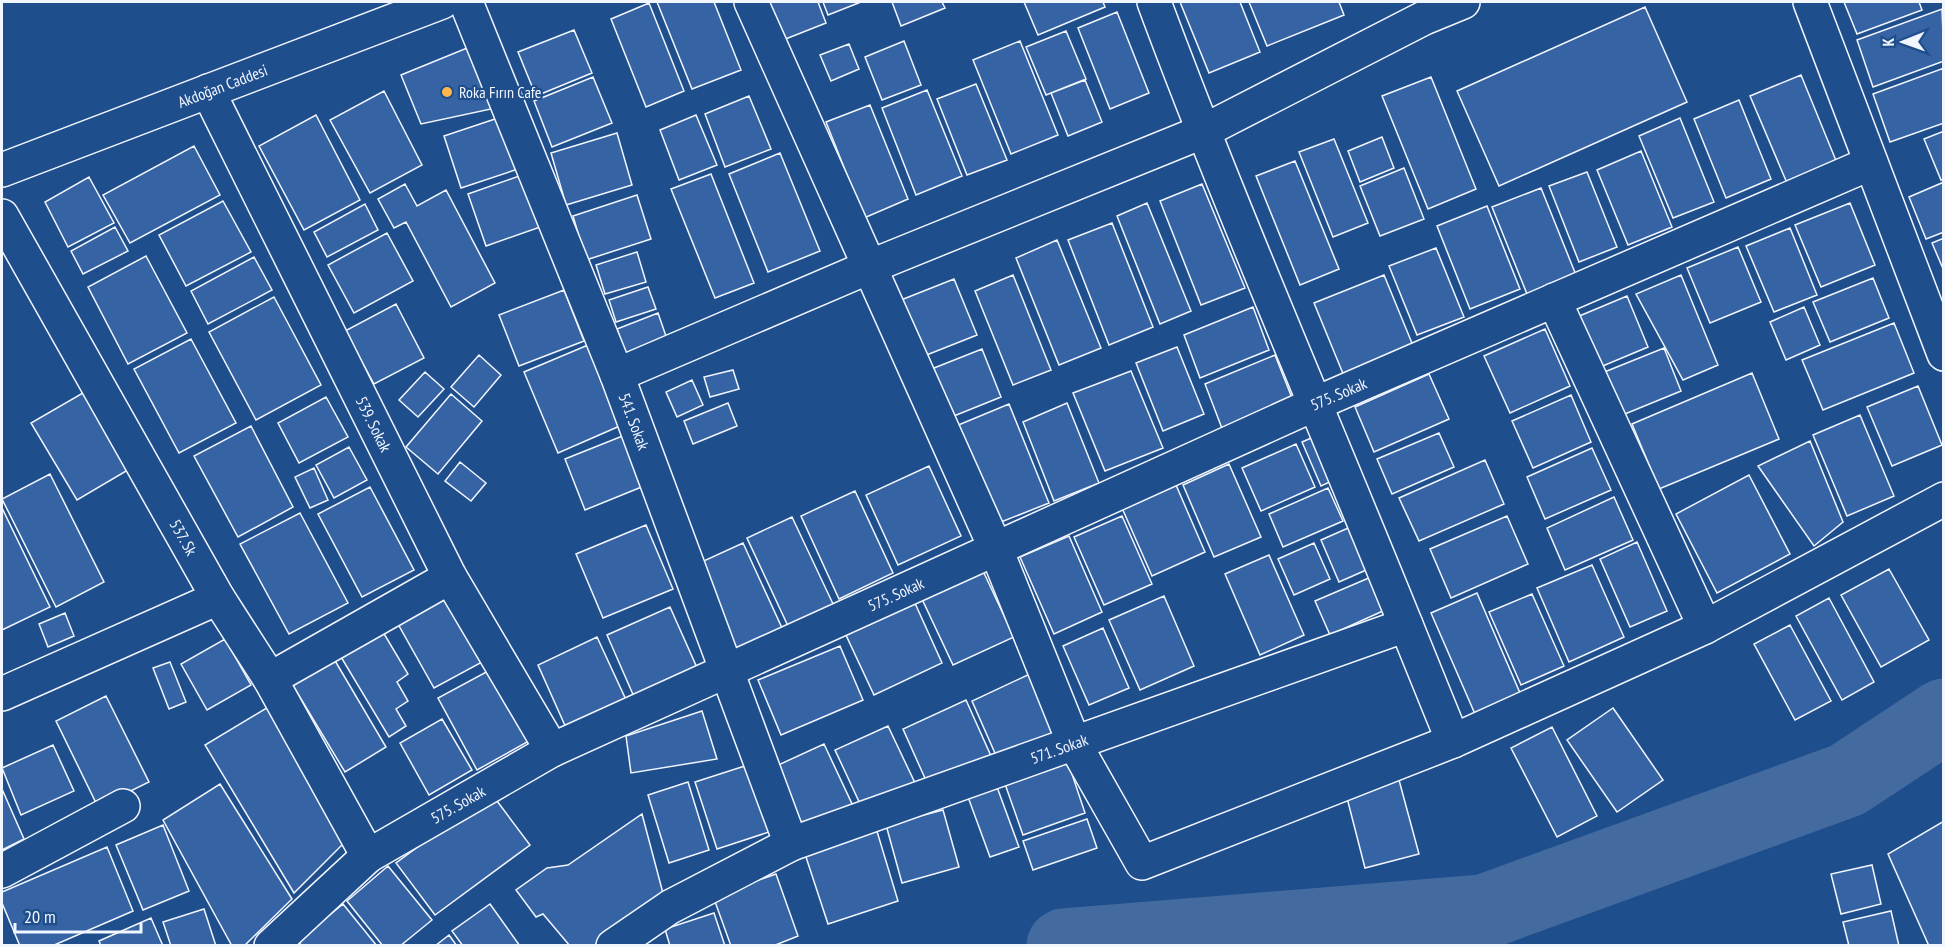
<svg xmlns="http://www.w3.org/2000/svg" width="1945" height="947" viewBox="0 0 1945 947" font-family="'PT Sans Narrow',sans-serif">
	<rect width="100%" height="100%" fill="#1f4e8c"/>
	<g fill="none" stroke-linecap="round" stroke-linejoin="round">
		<path stroke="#446ba0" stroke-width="75" d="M1064,946l420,-34 363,-132 97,-64"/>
	</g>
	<path fill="#3563a3" stroke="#f2f6ff" stroke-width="1.5" d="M657,2h57l27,68 -49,19z
		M762,2h56l8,21 -48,19z
		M823,2h38l-33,13z
		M892,2h50l3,6 -44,18z
		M1024,2h79l2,5 -67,28z
		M1180,2h60l20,50 -51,21z
		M1249,2h90l5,13 -77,31z
		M1844,2h75l3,8 -65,24z
		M649,3l35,88 -38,16 -35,-88z
		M1645,7l42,95 -188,84 -42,-95z
		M1942,9l2,52 -71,26 -16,-47z
		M1117,12l32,81 -39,16 -32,-81z
		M574,30l18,43 -56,23 -18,-44z
		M1066,31l20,48 -40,16 -20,-48z
		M904,41l17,44 -39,15 -17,-43z
		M1020,41l38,94 -47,19 -38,-94z
		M849,44l10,25 -28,12 -11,-26z
		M472,46l19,63 -70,15 -20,-49z
		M1944,68v55l-54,19 -17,-48z
		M1801,75l36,88 -50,20 -37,-87z
		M593,77l19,46 -60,24 -18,-46z
		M1431,77l45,112 -48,20 -46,-113z
		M1085,80l17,42 -34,14 -17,-43z
		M976,84l31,76 -40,15 -30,-76z
		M927,90l35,86 -46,19 -34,-87z
		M384,91l38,74 -52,28 -40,-73z
		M749,96l22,53 -46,18 -20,-53z
		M1739,100l32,79 -45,19 -32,-79z
		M870,105l38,94 -44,19 -38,-96z
		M316,115l44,85 -56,30 -45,-84z
		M696,115l21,50 -38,15 -19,-50z
		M501,117l17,52 -57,19 -17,-52z
		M1680,118l34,84 -41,16 -34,-82z
		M1944,131v48l-3,1 -17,-41z
		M617,133l15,52 -66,20 -15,-52z
		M1382,137l12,31 -34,14 -12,-31z
		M1334,139l34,84 -35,14 -34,-85z
		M194,146l26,49 -90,48 -27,-48z
		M1641,151l31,76 -44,18 -31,-75z
		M780,153l40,98 -52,21 -39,-98z
		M1295,161l44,108 -39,16 -44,-109z
		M1404,168l20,51 -44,17 -20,-50z
		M1587,172l30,75 -38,15 -30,-76z
		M525,174l18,52 -57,20 -18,-52z
		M711,174l43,109 -39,15 -44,-109z
		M89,177l25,46 -46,24 -23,-45z
		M1944,182v50l-18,7 -17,-42z
		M405,184l12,22 29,-16 49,93 -44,24 -45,-85 -12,6 -16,-29z
		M1202,184l43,104 -44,17 -41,-104z
		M1541,188l35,87 -49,19 -35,-87z
		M637,195l14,44 -65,21 -13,-44z
		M223,201l28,51 -65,34 -27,-51z
		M1147,203l44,108 -31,13 -43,-108z
		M1850,203l25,62 -54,22 -26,-62z
		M365,204l13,26 -51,27 -13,-25z
		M1487,206l33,83 -50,20 -33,-83z
		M1112,223l41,104 -44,18 -41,-105z
		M115,227l13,24 -45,23 -12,-23z
		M1790,228l27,67 -43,17 -28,-66z
		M387,233l26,48 -59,32 -26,-48z
		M1944,238v33l-12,-28z
		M1057,240l44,108 -42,17 -43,-107z
		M1738,247l23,55 -51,21 -23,-55z
		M1436,248l28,69 -47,18 -28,-69z
		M637,252l9,30 -41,12 -9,-29z
		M146,256l41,77 -59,31 -40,-77z
		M254,257l18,33 -64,34 -17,-33z
		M1013,275l38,95 -38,15 -38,-94z
		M1384,275l30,73 -70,28 -30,-73z
		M1681,275l37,90 -35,15 -47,-86z
		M1873,278l16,40 -59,24 -17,-40z
		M954,279l23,56 -58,23 -23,-56z
		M648,287l8,22 -40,13 -7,-22z
		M564,290l20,51 -65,25 -20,-51z
		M1627,296l21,51 -50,21 -21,-51z
		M274,297l47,88 -65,35 -47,-88z
		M396,304l28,54 -50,26 -29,-53z
		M1253,307l16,43 -69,28 -16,-43z
		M1804,307l16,38 -34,15 -16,-38z
		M658,313l9,26 -42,15 -8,-25z
		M1894,323l20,50 -91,37 -21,-50z
		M1545,329l25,57 -60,27 -26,-57z
		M191,339l45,84 -57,30 -45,-84z
		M588,345l34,80 -64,28 -34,-81z
		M1177,347l27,67 -41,17 -27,-68z
		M1664,348l17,43 -61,25 -18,-43z
		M982,349l19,48 -57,23 -20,-48z
		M479,355l22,20 -27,32 -23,-20z
		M1275,355l19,48 -71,28 -18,-47z
		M733,370l6,19 -29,8 -6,-20z
		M1131,371l32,77 -58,23 -32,-78z
		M425,372l19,17 -26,28 -19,-17z
		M1752,373l27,66 -120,50 -27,-65z
		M1429,374l20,45 -75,33 -19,-45z
		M692,380l11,25 -26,12 -11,-25z
		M1918,386l24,59 -50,21 -25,-59z
		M88,390l45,77 -56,33 -46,-77z
		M451,394l31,27 -44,53 -32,-27z
		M1571,395l20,47 -58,26 -21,-47z
		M326,397l22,40 -49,26 -21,-40z
		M728,403l9,23 -44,18 -9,-23z
		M1067,403l32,80 -45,18 -31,-79z
		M1009,404l40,99 -53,21 -40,-98z
		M1860,415l34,81 -47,20 -34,-81z
		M251,426l42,81 -55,30 -44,-81z
		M1323,433l20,43 -22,10 -19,-44z
		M1439,433l15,34 -62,27 -15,-35z
		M625,435l19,51 -59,24 -20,-51z
		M1810,441l33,81 -29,24 -56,-80z
		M1296,444l19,43 -54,24 -19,-43z
		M349,447l18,33 -33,18 -18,-33z
		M1592,448l19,42 -66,29 -18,-42z
		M1485,460l19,44 -85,37 -20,-43z
		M460,462l26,21 -15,18 -26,-20z
		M1229,464l32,73 -47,20 -31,-72z
		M929,466l32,70 -63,29 -32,-70z
		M314,468l14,32 -18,8 -15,-31z
		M50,474l54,108 -48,25 -54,-108z
		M1749,475l41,79 -73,39 -41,-79z
		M1176,485l29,67 -53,24 -30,-68z
		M370,487l44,83 -52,27 -44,-83z
		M1328,488l15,33 -60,26 -14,-33z
		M855,491l38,82 -54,26 -38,-83z
		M1614,497l19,43 -68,30 -18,-42z
		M2,508l48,99 -48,23z
		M300,513l48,90 -59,31 -49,-90z
		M1122,516l30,68 -48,21 -30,-68z
		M1507,516l21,48 -77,34 -21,-49z
		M792,517l42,89 -46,20 -41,-88z
		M646,525l27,64 -70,29 -27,-64z
		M1355,525l18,42 -34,15 -18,-42z
		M1069,536l33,76 -48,22 -34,-77z
		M1637,542l30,69 -37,16 -30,-68z
		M743,543l39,85 -46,21 -39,-85z
		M1314,543l16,36 -36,16 -16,-36z
		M1269,555l35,80 -44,20 -35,-81z
		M1592,565l32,72 -55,25 -32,-74z
		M1889,569l40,71 -48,27 -40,-72z
		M983,571l31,66 -61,28 -31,-66z
		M1371,577l14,33 -55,25 -15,-34z
		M1477,593l43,100 -45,21 -44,-101z
		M1532,594l32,72 -43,19 -32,-73z
		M1164,596l30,70 -54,24 -31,-70z
		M449,597l35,64 -50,27 -36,-64z
		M1829,598l45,84 -32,18 -46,-84z
		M914,601l28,62 -68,32 -29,-62z
		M670,607l28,63 -63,29 -28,-64z
		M65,613l9,23 -26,11 -9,-23z
		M1790,625l41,76 -36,19 -41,-76z
		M1103,628l26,60 -40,17 -26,-59z
		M383,632l25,42 -11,8 11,19 -12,8 10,17 -17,11 -48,-80z
		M597,637l30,65 -60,28 -29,-65z
		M225,639l26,46 -44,25 -26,-46z
		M840,646l23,54 -82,35 -23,-55z
		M334,659l52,88 -41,25 -53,-88z
		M170,662l16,40 -17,7 -16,-41z
		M490,670l39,71 -52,29 -39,-72z
		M1032,673l26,60 -60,27 -26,-59z
		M106,696l43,86 -51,25 -42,-86z
		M966,700l25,56 -63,29 -25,-56z
		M270,706l79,132 -55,55 -89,-148z
		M1613,708l50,72 -46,32 -50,-72z
		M702,711l15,48 -86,14 -5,-37z
		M442,719l30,51 -43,25 -29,-52z
		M888,726l27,57 -53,25 -27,-58z
		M1552,727l45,89 -40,21 -46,-89z
		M824,744l29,62 -50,23 -29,-62z
		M53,745l21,46 -53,24 -19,-47z
		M1068,762l17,51 -62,22 -18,-51z
		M751,764l21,67 -55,18 -22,-67z
		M1399,780l20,74 -54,14 -19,-74z
		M688,782l21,68 -40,13 -21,-68z
		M220,784l72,115 -48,47h-12l-69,-126z
		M997,787l22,60 -29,10 -22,-60z
		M2,789l22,50 -22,11z
		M491,793l39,52 -95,70 -39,-52z
		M943,810l16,57 -57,16 -16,-58z
		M642,814l22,83 -71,49h-23l-27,-32 -7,3 -20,-27 31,-22 21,-3z
		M1087,819l10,29 -64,22 -10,-29z
		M1944,821v124l-15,1 -41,-92z
		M163,825l26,66 -46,19 -27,-65z
		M876,828l22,73 -70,23 -24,-73z
		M107,847l26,64 -81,35h-32l-18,-43v-11z
		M1872,865l9,39 -40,10 -10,-40z
		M388,866l44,54 -32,26h-17l-36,-45z
		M776,874l22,62 -25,10h-42l-18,-50z
		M343,904l34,42h-75l-4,-5z
		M490,904l30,42h-57l-11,-15z
		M204,909l12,37h-45l-8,-24z
		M1891,911l8,35h-50l-6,-24z
		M714,913l11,33h-55l-5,-17z
		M151,918l12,28h-62l-2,-5z
		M449,935l8,11h-22z"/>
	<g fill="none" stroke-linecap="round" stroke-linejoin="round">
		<g stroke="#f2f6ff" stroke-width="36">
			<g id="minor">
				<path id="s1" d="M466,2l151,373 174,469"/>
				<path d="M751,2l244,545 79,196 68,120 311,-122 252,-114 239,-128"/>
				<path d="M1154,2c78,210 168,415 252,623"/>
				<path d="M1810,2l134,352"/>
				<path id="s2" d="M208,91l242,486 102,173"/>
				<path id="s3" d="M2,216l216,382 52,81 98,177"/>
				<path d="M1554,300l151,327"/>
				<path d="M617,375l252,-108 333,-135 222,-114 39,-16"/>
				<path d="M270,679l180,-102"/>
				<path d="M2,694l216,-96"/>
				<path d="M2,871l121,-65"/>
				<path id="s4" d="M271,946l97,-90 184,-106 765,-347 554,-240"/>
				<path id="s5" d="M613,946l57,-39 121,-63 615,-219 47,116"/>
			</g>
		</g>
		<g stroke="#f2f6ff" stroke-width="36">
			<g id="major">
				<path id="s6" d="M2,170l440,-168"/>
			</g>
		</g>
		<use href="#minor" stroke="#1f4e8c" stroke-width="33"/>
		<use href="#major" stroke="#1f4e8c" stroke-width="33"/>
	</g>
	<circle fill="#ffb74d" stroke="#1f4e8c" stroke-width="2" cx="447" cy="92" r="6"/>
	<g text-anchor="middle" stroke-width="4.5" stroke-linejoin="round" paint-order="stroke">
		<g font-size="16" fill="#f2f6ff" stroke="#1f4e8c">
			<text dy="6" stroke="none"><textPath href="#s6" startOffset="236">Akdoğan Caddesi</textPath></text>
			<text dy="6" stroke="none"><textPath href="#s4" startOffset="1208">575. Sokak</textPath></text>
			<text dy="6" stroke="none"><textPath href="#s1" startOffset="452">541. Sokak</textPath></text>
			<text dy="6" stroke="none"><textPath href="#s2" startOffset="372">539. Sokak</textPath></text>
			<text dy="6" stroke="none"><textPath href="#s3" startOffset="369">537. Sk</textPath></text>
			<text dy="6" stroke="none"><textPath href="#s4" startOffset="722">575. Sokak</textPath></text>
			<text dy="6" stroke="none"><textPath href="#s5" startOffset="490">571. Sokak</textPath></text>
			<text dy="6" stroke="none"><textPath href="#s4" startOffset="236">575. Sokak</textPath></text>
		</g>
		<g font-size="16" fill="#f2f6ff" stroke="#1f4e8c" text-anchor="start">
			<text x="459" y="98">Roka Fırın Cafe</text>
		</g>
	</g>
	<rect width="1945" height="947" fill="none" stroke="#f2f6ff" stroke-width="6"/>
	<g transform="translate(1903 42) rotate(269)" stroke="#1f4e8c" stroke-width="4.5" paint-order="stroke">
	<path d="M0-4.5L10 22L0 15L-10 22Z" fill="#f2f6ff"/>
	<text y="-9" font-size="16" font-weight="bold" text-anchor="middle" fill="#f2f6ff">K</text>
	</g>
	<path d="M15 923v9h126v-9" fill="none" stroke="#f2f6ff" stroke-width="3"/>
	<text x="24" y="923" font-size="18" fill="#f2f6ff" stroke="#1f4e8c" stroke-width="4.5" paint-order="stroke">20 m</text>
</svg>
